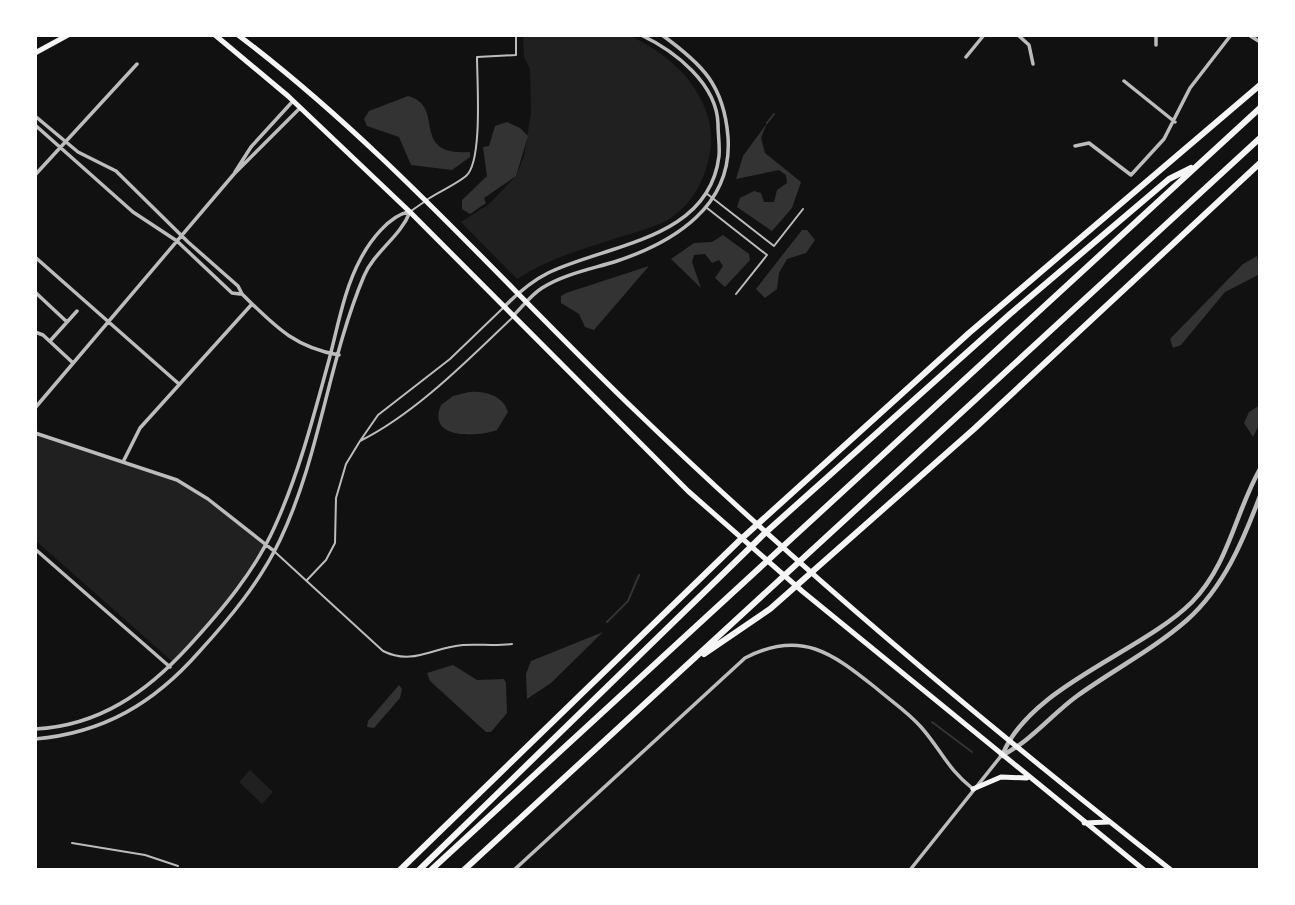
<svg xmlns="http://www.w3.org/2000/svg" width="1295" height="905" viewBox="0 0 1295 905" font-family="Helvetica,sans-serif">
	<rect width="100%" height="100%" fill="#111"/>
	<path fill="#202020" d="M523,35h105c36,16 69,44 80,82 10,34 -6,80 -36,100 -13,9 -30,13 -45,18 -38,12 -76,22 -110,44l-56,-57 28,-18 27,-28 8,-20 7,-43 -1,-44 -6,-12z
		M35,433l142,47 20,11 69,53 -28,44 -64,75 -139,-123z
		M250,770l23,22 -11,12 -23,-22z"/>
	<path fill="#333" d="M408,96c39,10 0,60 62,56v5l-18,13 -41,-5 -12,-28 -32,-11 -3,-7 5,-8z
		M507,122l13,6 8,8 -12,40 -32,22 2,5 -16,11 -8,-5v-9l25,-24 -4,-29 6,-1 6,-20z
		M767,123l-6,15 4,15 36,29 -9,26 -20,23 -35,-24 3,-9 14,-7 7,2 3,9h10l3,-12 10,-7 -1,-8 -7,-5 -43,9 7,-23z
		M802,230h5l8,10 -9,13 -19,6 -8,14 -2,16 -12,9 -9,-9z
		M723,235l26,19 1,6 -25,27 -10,-9 8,-12 -4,-6 -7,3 -7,-9 -11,1 -2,7 9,26 -30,-29 23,-16 18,-1z
		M1257,256l3,18 -35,18 -44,53 -8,3 -3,-9 73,-75z
		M649,266l-55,64 -9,-3 -6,-13 -18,-11v-7l5,-3z
		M469,392c15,-1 34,3 39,20l-11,18c-19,7 -71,10 -56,-25l12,-9z
		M1260,405v18l-7,14 -9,-14 5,-11z
		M603,632l-52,51 -24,16 -1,-25 5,-13z
		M453,665l24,15 27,-1 2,4 1,30 -16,19h-5l-56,-51 -3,-8z
		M399,685l3,4 -2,9 -26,30 -7,-1 1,-6z"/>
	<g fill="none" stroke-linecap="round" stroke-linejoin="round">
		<path stroke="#333" stroke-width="2" d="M767,123l7,-9
			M607,622l21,-21 11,-26
			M932,722l40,30"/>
		<path stroke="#bcbcbc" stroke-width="2" d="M706,193l68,53 29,-37
			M428,199c12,-8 27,-14 38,-23 17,-14 11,-96 11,-119l39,-2v-20
			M707,208l60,47 -31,39
			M411,211l13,-9
			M503,308l-53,51 -72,56 -18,26c55,-27 109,-82 153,-124
			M275,552l108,99c30,15 50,-4 80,-6 16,-1 32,1 49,-1
			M307,580l19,-20 9,-17 1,-45 10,-34 14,-23
			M72,843l73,12 33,11"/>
		<path stroke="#bcbcbc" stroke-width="3.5" d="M1018,35l11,10 4,19
			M1156,35v10
			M1249,35l11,7
			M966,57l18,-22
			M1124,81l51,41
			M35,116l43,36 38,19 72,71 50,44 4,8c32,31 51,53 97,61
			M35,125l98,87 44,29 55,52 8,1
			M1075,146l14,-3 42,32 33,-36 26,-51 41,-53
			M235,172l16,-25 42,-46
			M35,175l102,-111
			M35,257l144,127
			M35,292l32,30
			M506,305c13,-13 26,-24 42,-32 60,-29 161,-33 171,-117 1,-10 -1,-21 -1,-32 -1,-40 -43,-73 -77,-89
			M515,314c9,-9 16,-19 27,-26 22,-14 50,-19 75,-27 57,-19 116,-55 111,-124 -4,-52 -26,-73 -66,-102
			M35,332l8,3 29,27
			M50,341l27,-30
			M35,408l199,-234 66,-66
			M35,433l142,47 31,19 66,52
			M124,460l16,-32 112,-124
			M35,549l135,118
			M35,729c64,-3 112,-37 154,-83 33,-36 66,-75 86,-120 24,-53 39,-111 54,-166 9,-34 15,-71 32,-102 9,-17 28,-42 47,-46
			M35,739c69,-6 119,-36 164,-87 31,-34 61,-70 81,-112 40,-84 48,-179 84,-264 10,-24 36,-39 46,-64
			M514,870l231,-212c56,-29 87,-5 131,30 15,13 32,24 45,39 21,24 25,40 52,62
			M910,870l91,-114"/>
		<path stroke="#bcbcbc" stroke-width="4.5" d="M1001,756c29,-14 50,-41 76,-60 36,-26 77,-47 110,-76 37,-33 56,-79 73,-124
			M1002,756c27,-70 139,-103 190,-154 37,-38 43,-89 68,-133"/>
		<path stroke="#f5f5f5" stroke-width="5" d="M215,35l73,61 122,116 278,279 114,100 342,279
			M238,35c147,111 269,253 402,380 168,162 347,311 531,455
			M973,789l28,-12 26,1
			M1084,823l25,-1"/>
		<path stroke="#f5f5f5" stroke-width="5" d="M35,53l33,-18"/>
		<path stroke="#f5f5f5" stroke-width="6" d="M704,654l66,-45 204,-180 286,-266
			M400,870l339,-329 230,-208 291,-248
			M419,870l346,-337 245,-219 159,-135 22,-11
			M431,870l829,-762
			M464,870l796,-732"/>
	</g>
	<rect width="1295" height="905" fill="none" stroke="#ffffff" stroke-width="74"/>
</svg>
